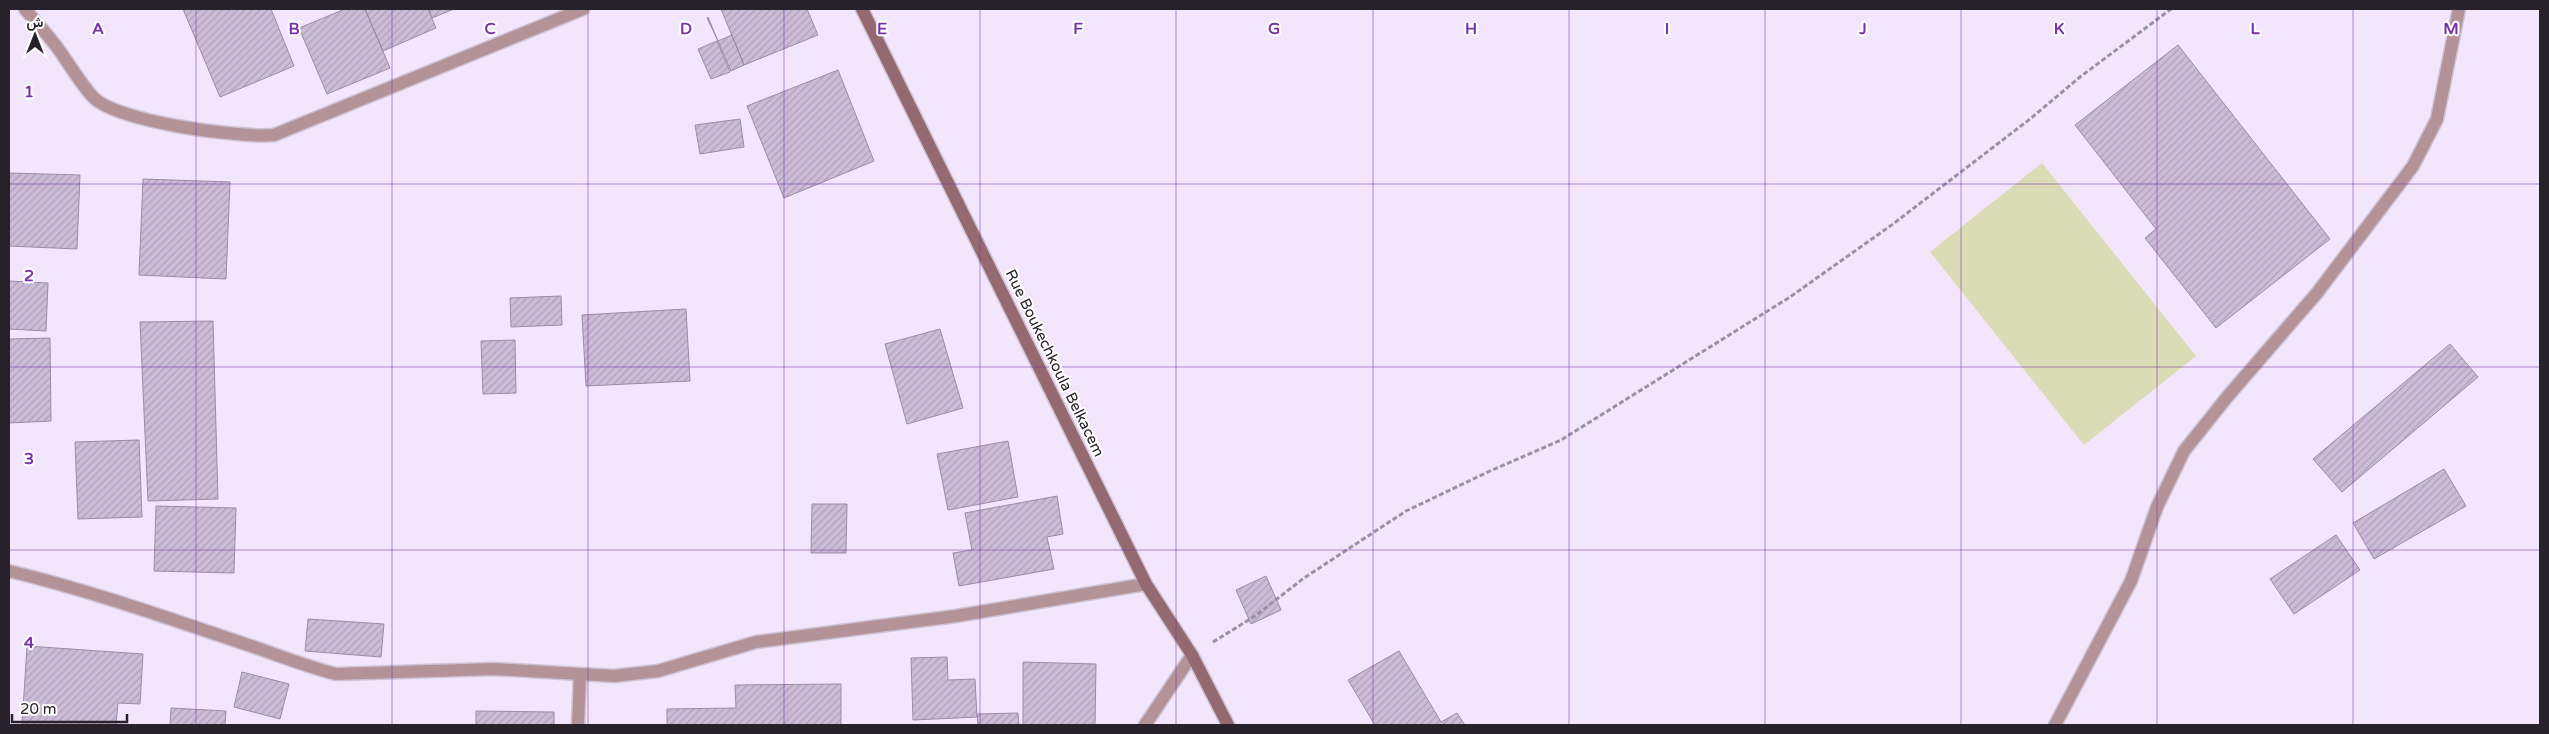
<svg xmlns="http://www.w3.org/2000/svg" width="2549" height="734" viewBox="0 0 2549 734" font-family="'Varela Round',Vazirmatn,sans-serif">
	<defs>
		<pattern id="building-hatch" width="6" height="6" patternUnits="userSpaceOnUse" patternTransform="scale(1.25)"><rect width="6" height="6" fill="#ccbcd7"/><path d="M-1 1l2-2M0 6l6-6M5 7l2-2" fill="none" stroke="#afa1b9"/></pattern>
	</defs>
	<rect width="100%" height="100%" fill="#f3e6fc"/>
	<path fill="#d9dcb4" d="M2042,163l154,193 -112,89 -154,-193z"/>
	<path fill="url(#building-hatch)" stroke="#9b8ca6" d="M183,9h88l23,57 -74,31z
		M345,9h20l25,59 -63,26 -28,-66z
		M365,9h63l8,19 -53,23z
		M429,9h25l-22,9z
		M721,9h86l11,26 -74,30z
		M708,17l10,24 -11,-23z
		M732,35l12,30 -13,6 -13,-30z
		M717,41l13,31 -19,7 -13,-30z
		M2178,45l152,194 -114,89 -71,-90 11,-9 -81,-104z
		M838,70l36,91 -90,37 -37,-92z
		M740,119l4,28 -44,7 -5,-29z
		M9,173l71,2 -3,74 -68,-3z
		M143,179l87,3 -4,97 -87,-4z
		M9,281l39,2 -2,48 -37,-2z
		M561,296l1,29 -51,2 -1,-29z
		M686,309l4,72 -104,5 -4,-71z
		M213,321l5,178 -70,2 -8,-179z
		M940,329l23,79 -56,16 -22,-80z
		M50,338l1,83 -42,2v-84z
		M515,340l1,53 -33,1 -2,-53z
		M2450,344l28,33 -136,115 -29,-33z
		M139,440l3,77 -64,2 -3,-77z
		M1008,441l10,56 -70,13 -11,-56z
		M2444,469l22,37 -92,53 -21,-36z
		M1057,496l6,38 -16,3 7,32 -95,17 -6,-33 19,-3 -7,-37z
		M812,504h35l-1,49h-35z
		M156,506l80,2 -2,65 -80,-2z
		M2336,535l24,35 -66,44 -24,-35z
		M1266,576l15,34 -30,14 -15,-34z
		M308,619l76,5 -3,33 -76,-6z
		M27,646l116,8 -3,50 -22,-1 -2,22h-94z
		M1399,651l42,71 16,-9 8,12h-90l-27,-45z
		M947,657l1,23 27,-1 2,38 -64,3 -2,-62z
		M1023,662l73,2 -1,61h-72z
		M242,672l47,12 -9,35 -46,-12z
		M841,684v41h-174v-16l69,-1 -1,-23z
		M171,708l55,3 -1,14h-55z
		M476,711l78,1v13h-78z
		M1018,713l1,12h-41l-1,-11z"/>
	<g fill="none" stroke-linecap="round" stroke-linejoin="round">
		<g stroke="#cec3d6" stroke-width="15">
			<path id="street" d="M25,9c11,13 24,27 34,41 11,15 21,33 34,47 24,25 146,41 181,38l309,-126
				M9,571c79,19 156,46 233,72 31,10 62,23 94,31l158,-5 120,7 44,-5 98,-29 200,-26 190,-32
				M578,725l2,-51
				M1145,725l47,-70
				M2055,725l76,-144 26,-74 27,-56 44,-55 89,-103 96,-127 24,-47 22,-110"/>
		</g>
		<g stroke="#cec3d6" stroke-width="15">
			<path id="secondary" d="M862,9l284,575 46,71 36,70"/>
		</g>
		<path stroke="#9b91a2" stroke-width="3" stroke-dasharray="5 2.5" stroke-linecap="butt" d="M1213,642l42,-26 49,-38 102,-67 84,-40 71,-31 229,-143 103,-73 137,-105 50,-42 91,-68"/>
		<use href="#street" stroke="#b39398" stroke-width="12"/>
		<use href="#secondary" stroke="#956970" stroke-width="12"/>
	</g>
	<path fill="none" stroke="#7734a8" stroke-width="1" stroke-opacity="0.55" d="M196,9v716M392,9v716M588,9v716M784,9v716M980,9v716M1176,9v716M1373,9v716M1569,9v716M1765,9v716M1961,9v716M2157,9v716M2353,9v716M9,184h2531M9,367h2531M9,550h2531"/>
	<g text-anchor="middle" stroke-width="4" stroke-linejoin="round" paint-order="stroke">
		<g font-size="15" fill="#27212b" stroke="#fff">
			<text transform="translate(1055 363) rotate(64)" y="5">Rue Boukechkoula Belkacem</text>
		</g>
	</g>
	<g font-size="16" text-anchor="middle" font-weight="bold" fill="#7734a8" stroke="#fff" stroke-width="4" stroke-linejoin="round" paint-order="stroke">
		<text x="98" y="34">A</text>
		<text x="294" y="34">B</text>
		<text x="490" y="34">C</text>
		<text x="686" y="34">D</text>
		<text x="882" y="34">E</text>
		<text x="1078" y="34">F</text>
		<text x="1274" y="34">G</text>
		<text x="1471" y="34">H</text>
		<text x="1667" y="34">I</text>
		<text x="1863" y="34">J</text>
		<text x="2059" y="34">K</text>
		<text x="2255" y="34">L</text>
		<text x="2451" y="34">M</text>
		<text x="29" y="97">1</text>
		<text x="29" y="281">2</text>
		<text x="29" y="464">3</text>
		<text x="29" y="648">4</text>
	</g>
	<rect width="2549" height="734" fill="none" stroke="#27212b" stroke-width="20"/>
	<g transform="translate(35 35)" stroke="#ffffff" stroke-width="4" paint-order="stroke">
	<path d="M0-4L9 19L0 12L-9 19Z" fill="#27212b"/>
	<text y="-8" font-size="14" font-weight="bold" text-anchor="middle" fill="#27212b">ش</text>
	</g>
	<path d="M12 714v8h115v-8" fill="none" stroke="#27212b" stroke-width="2.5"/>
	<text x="20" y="714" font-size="15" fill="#27212b" stroke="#ffffff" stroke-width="4" paint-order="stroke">20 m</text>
</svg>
